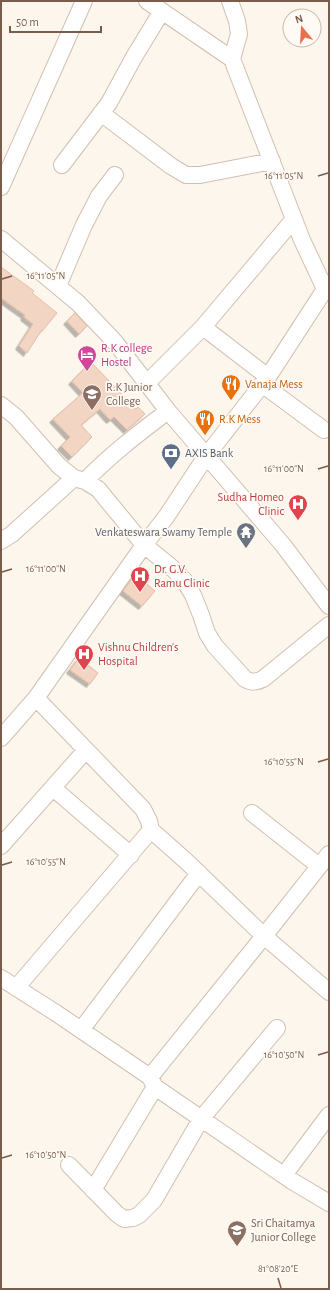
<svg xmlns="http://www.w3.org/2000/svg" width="330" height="1290" viewBox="0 0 330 1290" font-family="'Alegreya Sans',sans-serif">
	<defs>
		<filter id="shadow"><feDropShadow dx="-3.5" dy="3.5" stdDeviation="0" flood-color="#0004"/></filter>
	</defs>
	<rect width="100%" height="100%" fill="#fdf6ec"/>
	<path fill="#f3d5c3" stroke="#e6bba3" filter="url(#shadow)" d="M1,267l33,24 -2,2 25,20 -15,18h-1l-14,22 -8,-7 14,-22 -9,-7 1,-2 -24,-17z
		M75,313l12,13 -8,8 -12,-13z
		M91,362l45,47 2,-2 7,7 -18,16 -13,-13 -4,3 -10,-11 -19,16 11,12 -20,20 -11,-11 9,-9 -17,-18 30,-26 -11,-12z
		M135,574l20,17 -13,15 -19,-15z
		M79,658l19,15 -8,11 -20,-14z"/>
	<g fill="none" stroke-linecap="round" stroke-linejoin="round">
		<g stroke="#d1beb0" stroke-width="18">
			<path id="minor" d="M147,1l85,58 70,181 23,49
				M230,1l7,20 2,13 -7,25
				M101,113l70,53 15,9h14l72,-14
				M62,165l47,-62 25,-46 28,-46
				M1,187l83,-186
				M1,239l77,64 37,39 53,69 115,134 46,61
				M58,286l26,-61 15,-29 16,-21
				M203,327l65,50
				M147,383l56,-56 91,-108
				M262,384l62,46
				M1,405l15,12 43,49 15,12 11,3 13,8 46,56 26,21 14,14 9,15 8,20 6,18 8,13 30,33c7,4 11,3 18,0l66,-54
				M85,481c25,-26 54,-48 83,-70
				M1,541l11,-7 62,-56
				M1,738l35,-40 108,-153 22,-28 41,-62 61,-78 61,-94
				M53,788l78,67
				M252,813l67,53
				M151,830l35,31 78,75 65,56
				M1,846l85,-96
				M1,978l55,35 94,64 5,10 137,94 37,22
				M16,988l135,-158 -2,-9 -6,-12 -107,-111
				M81,1030l118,-157
				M150,1077l114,-141 65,-82
				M69,1165l48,49 7,5 9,-1 6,-3 15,-15 47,-81 76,-91
				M284,1175l45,-60
				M93,1190l62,-103"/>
		</g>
		<use href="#minor" stroke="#fff" stroke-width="16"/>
	</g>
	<path fill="none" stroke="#7a5c4d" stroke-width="1.5" d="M318,176l10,-3M2,279l10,-3M318,469l10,-3M2,572l10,-3M318,762l10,-3M2,865l10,-3M318,1055l10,-3M2,1158l10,-3M278,1278l3,10"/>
	<defs>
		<g id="hotel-pin" transform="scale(1)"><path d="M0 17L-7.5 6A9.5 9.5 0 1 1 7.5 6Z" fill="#d1479c" stroke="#fffaf3"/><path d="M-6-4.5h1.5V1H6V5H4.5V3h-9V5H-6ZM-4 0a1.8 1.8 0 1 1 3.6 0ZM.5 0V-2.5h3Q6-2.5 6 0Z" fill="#fff"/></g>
		<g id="restaurant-pin" transform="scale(1)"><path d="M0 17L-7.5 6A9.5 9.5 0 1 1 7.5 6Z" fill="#e8710a" stroke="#fffaf3"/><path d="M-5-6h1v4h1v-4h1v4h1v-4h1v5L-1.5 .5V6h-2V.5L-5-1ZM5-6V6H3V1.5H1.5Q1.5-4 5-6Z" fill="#fff"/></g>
		<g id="university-pin" transform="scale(1)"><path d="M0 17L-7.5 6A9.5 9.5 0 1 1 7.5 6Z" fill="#8d6e63" stroke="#fffaf3"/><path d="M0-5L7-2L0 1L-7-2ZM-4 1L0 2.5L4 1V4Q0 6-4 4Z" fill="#fff"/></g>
		<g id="bank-pin" transform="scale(1)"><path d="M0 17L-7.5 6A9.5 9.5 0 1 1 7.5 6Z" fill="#5c6f8a" stroke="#fffaf3"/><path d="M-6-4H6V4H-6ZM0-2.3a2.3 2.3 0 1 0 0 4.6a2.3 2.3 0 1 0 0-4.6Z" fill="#fff"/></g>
		<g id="hospital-pin" transform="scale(1)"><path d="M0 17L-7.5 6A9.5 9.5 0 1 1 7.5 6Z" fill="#e0444e" stroke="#fffaf3"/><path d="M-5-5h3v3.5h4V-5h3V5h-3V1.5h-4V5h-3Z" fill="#fff"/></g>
		<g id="temple-pin" transform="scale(1)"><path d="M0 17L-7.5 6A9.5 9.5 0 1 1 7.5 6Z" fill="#6b7280" stroke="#fffaf3"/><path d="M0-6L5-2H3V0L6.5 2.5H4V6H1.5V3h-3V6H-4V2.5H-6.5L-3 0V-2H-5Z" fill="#fff"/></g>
	</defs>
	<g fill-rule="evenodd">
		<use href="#hotel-pin" x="87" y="355"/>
		<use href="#restaurant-pin" x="231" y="384"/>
		<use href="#university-pin" x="92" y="394"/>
		<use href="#restaurant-pin" x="205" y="419"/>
		<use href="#bank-pin" x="171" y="453"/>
		<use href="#hospital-pin" x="298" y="504"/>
		<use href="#temple-pin" x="246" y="532"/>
		<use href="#hospital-pin" x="140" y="576"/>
		<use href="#hospital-pin" x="84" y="654"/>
		<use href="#university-pin" x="237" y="1230"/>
	</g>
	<g text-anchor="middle" stroke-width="3.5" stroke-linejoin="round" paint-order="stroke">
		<g font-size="12" fill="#b23c85" stroke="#fffaf3" text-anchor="start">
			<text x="101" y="352">R.K college<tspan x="101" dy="14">Hostel</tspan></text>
		</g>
		<g font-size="12" fill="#c56008" stroke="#fffaf3" text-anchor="start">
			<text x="245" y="388">Vanaja Mess</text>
			<text x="219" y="423">R.K Mess</text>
		</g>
		<g font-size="12" fill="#785e54" stroke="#fffaf3" text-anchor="start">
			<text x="106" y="391">R.K Junior<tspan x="106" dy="14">College</tspan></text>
			<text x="251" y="1227">Sri Chaitamya<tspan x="251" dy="14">Junior College</tspan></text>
		</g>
		<g font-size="12" fill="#4e5e75" stroke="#fffaf3" text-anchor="start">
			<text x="185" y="457">AXIS Bank</text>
		</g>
		<g font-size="12" fill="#be3a42" stroke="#fffaf3" text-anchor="start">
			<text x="284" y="501" text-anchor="end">Sudha Homeo<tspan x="284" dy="14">Clinic</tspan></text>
			<text x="154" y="573">Dr. G.V.<tspan x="154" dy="14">Ramu Clinic</tspan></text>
			<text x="98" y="651">Vishnu Children's<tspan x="98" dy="14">Hospital</tspan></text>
		</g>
		<g font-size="12" fill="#5b616d" stroke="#fffaf3" text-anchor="end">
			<text x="232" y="536">Venkateswara Swamy Temple</text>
		</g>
	</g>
	<g font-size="10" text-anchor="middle" fill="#7a5c4d" stroke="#fffaf3" stroke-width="3.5" stroke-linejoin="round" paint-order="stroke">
		<text x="284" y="179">16°11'05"N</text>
		<text x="46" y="279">16°11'05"N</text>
		<text x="284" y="472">16°11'00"N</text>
		<text x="46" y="572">16°11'00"N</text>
		<text x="284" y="765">16°10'55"N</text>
		<text x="46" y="865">16°10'55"N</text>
		<text x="284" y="1058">16°10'50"N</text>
		<text x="46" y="1158">16°10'50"N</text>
		<text x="278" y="1272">81°08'20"E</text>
	</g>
	<rect width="330" height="1290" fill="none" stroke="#7a5c4d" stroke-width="4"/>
	<g transform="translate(302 28) rotate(342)"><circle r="19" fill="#fffaf3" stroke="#cabbb1"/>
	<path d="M0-3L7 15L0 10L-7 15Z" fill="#e76f51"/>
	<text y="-6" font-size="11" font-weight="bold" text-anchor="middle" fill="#7a5c4d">N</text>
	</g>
	<path d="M10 26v6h91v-6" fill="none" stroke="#7a5c4d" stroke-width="2"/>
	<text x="16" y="26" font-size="12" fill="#7a5c4d" stroke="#fffaf3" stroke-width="3" paint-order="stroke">50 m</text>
</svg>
